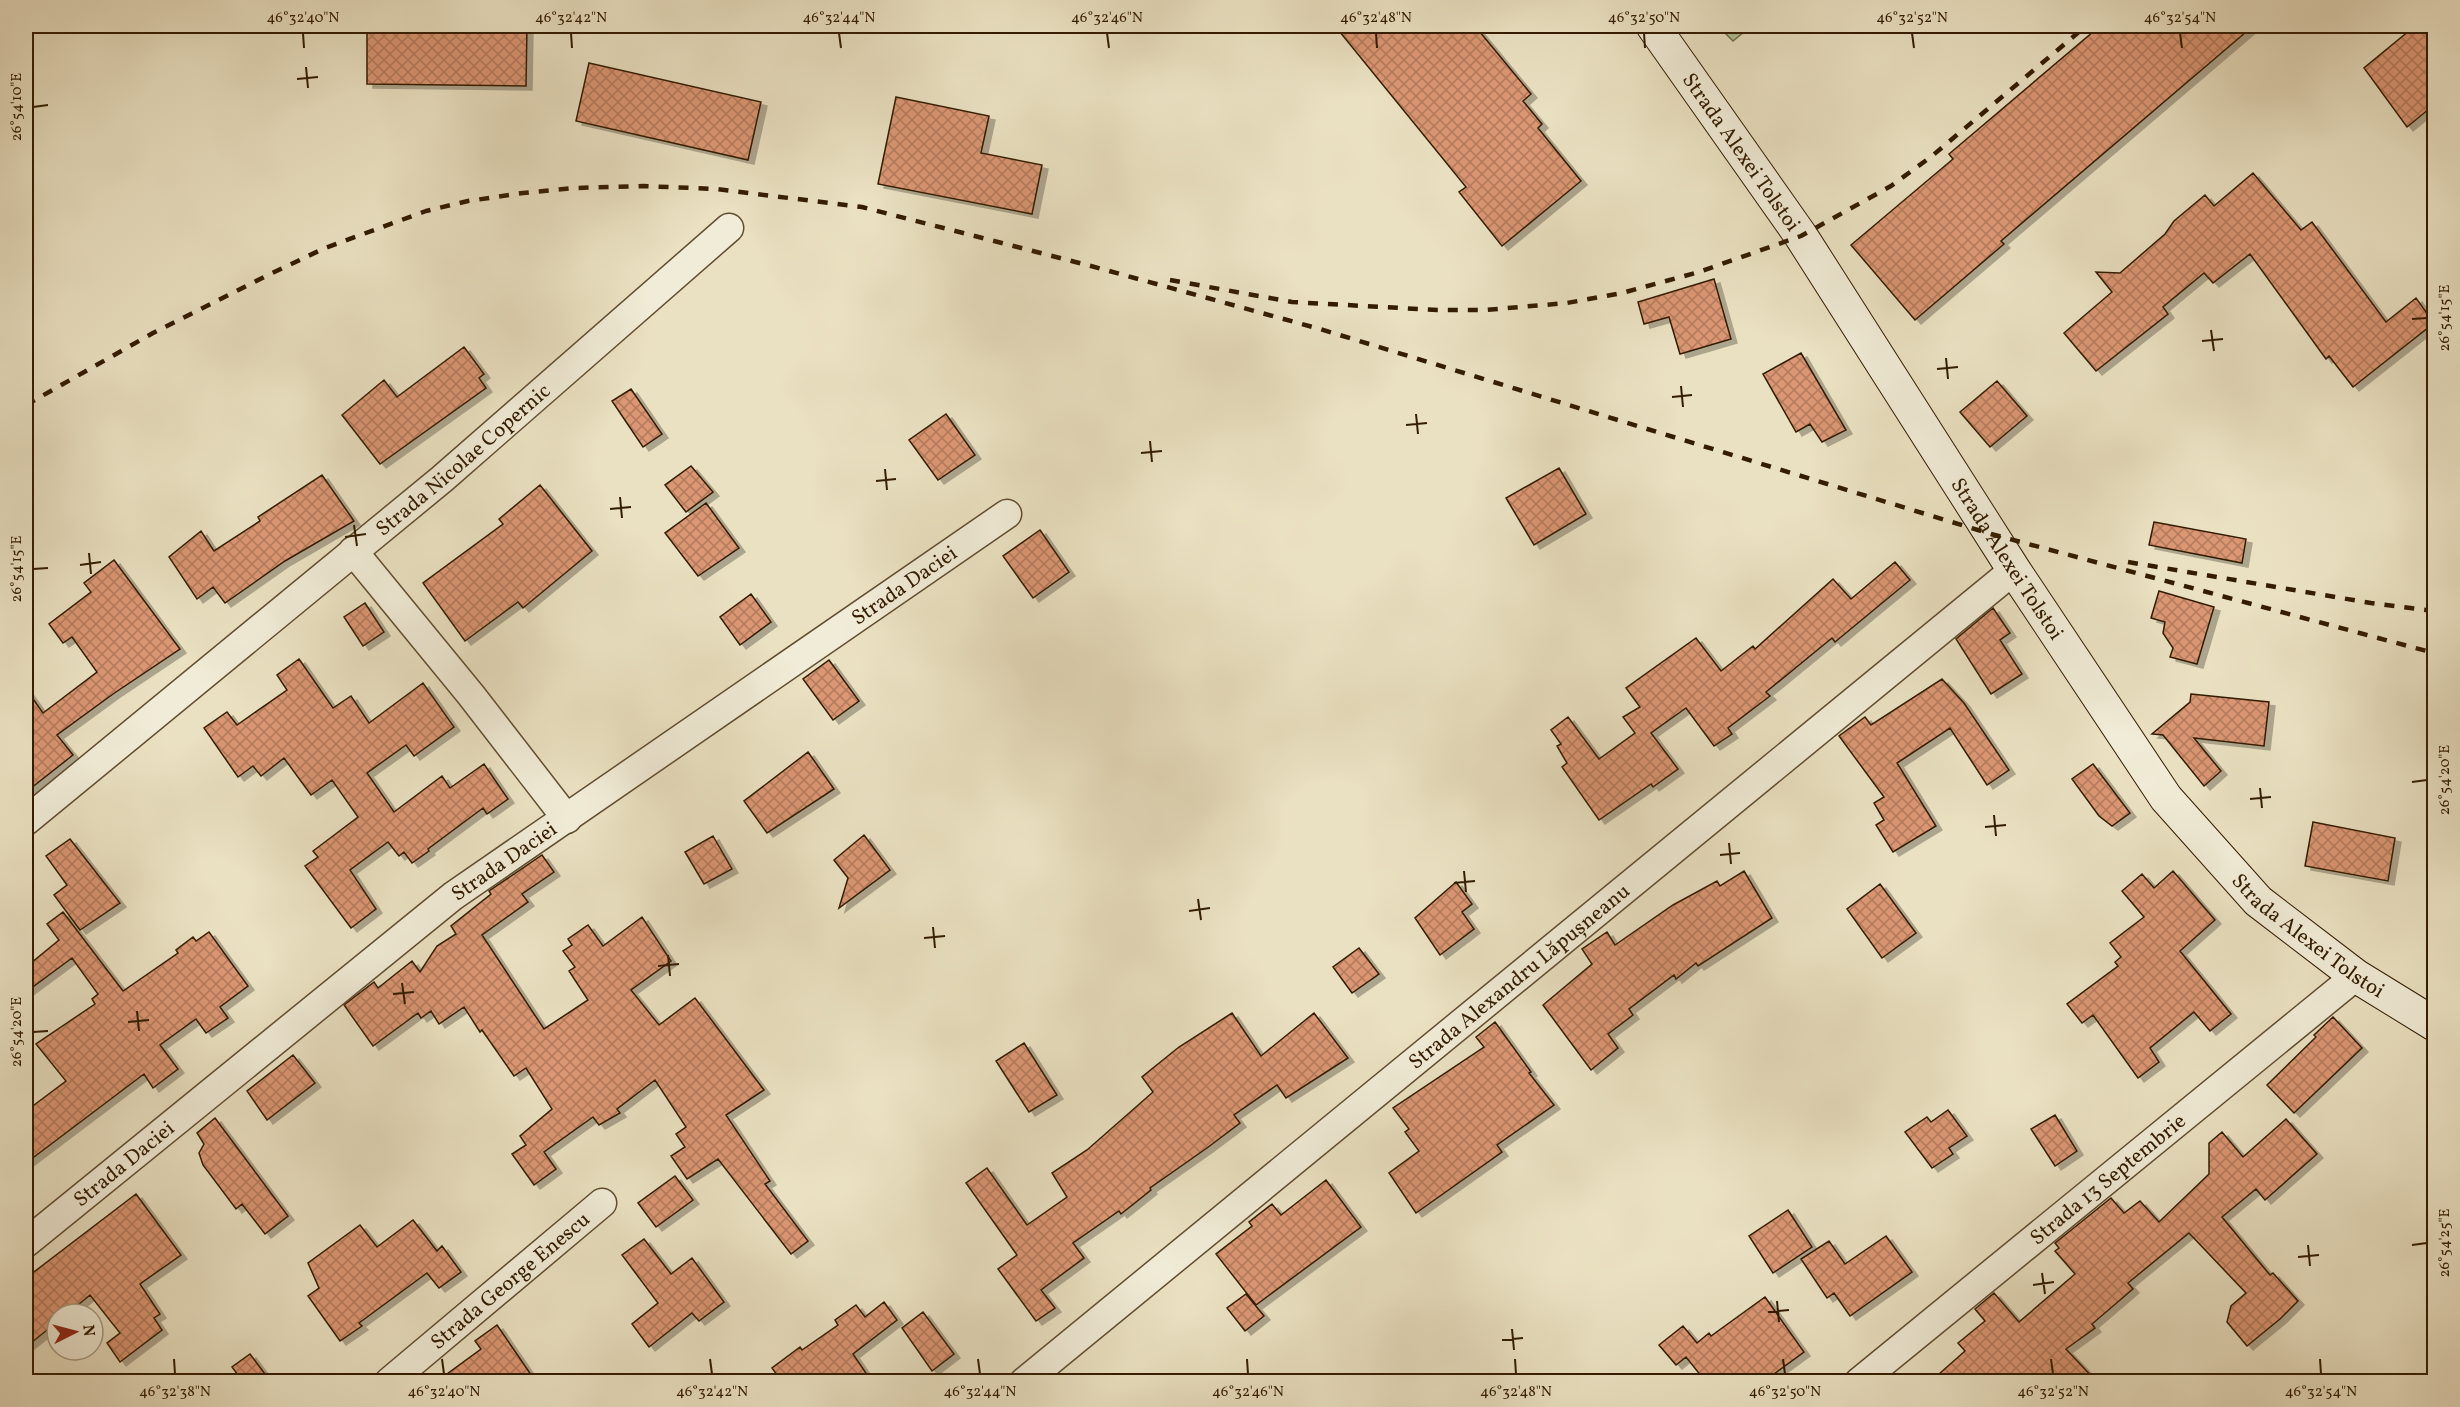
<svg xmlns="http://www.w3.org/2000/svg" width="2460" height="1407" viewBox="0 0 2460 1407" font-family="Vollkorn,serif">
	<defs>
		<pattern id="cemetery-stones" width="16" height="16" patternUnits="userSpaceOnUse" patternTransform="scale(1.5)"><rect width="16" height="16" fill="#b1c498"/><path d="M2 7V4a2 2 0 0 1 4 0v3zM10 15v-3a2 2 0 0 1 4 0v3z" fill="#99a881"/></pattern>
		<pattern id="building-cross-hatch" width="8" height="8" patternUnits="userSpaceOnUse" patternTransform="scale(1.5)"><rect width="8" height="8" fill="#db9673"/><path d="M0 0l8 8M0 8l8-8" fill="none" stroke="#b27a5c"/></pattern>
		<filter id="shadow"><feDropShadow dx="6" dy="4" stdDeviation="0" flood-color="#0004"/></filter>
	</defs>
	<rect width="100%" height="100%" fill="#eae1c2"/>
	<filter id="stains"><feTurbulence type="fractalNoise" baseFrequency=".00333" numOctaves="4"/><feColorMatrix values="0 0 0 0 .2 0 0 0 0 .09 0 0 0 0 .02 0 0 0 .5 -.17"/></filter>
	<radialGradient id="worn" r=".72"><stop offset=".6" stop-color="#630" stop-opacity="0"/><stop offset="1" stop-color="#630" stop-opacity=".3"/></radialGradient>
	<path fill="url(#cemetery-stones)" stroke="#72704c" stroke-width="1.5" d="M1718,26h33l-18,15z"/>
	<path fill="url(#building-cross-hatch)" stroke="#331c00" stroke-width="1.5" filter="url(#shadow)" d="M367,26h160l-1,60 -159,-2z
		M1335,26h140l56,68 -8,7 19,23 -4,4 43,53 -79,65 -43,-54 7,-5z
		M2100,26h153l-252,215 3,3 -89,76 -64,-75 102,-86 -4,-5z
		M2415,26h19v79l-27,22 -43,-59z
		M589,63l172,39 -13,58 -172,-39z
		M896,97l93,19 -8,37 61,12 -10,49 -154,-30z
		M2253,173l48,57 11,-8 74,100 30,-24 18,25 -81,64 -24,-31 -3,3 -76,-105 -37,29 -9,-10 -41,34 5,7 -72,57 -32,-38 48,-41 -16,-20 24,1 45,-39 9,-13 31,-26 9,11z
		M1714,279l17,60 -51,15 -11,-37 -25,7 -6,-22z
		M464,347l20,27 -5,4 7,10 -106,76 -38,-49 42,-35 13,17z
		M1801,353l45,77 -24,12 -12,-18 -14,8 -33,-58z
		M1997,381l30,35 -37,31 -30,-35z
		M631,389l31,45 -19,13 -31,-46z
		M946,414l29,41 -37,25 -29,-40z
		M691,466l22,26 -27,20 -21,-27z
		M1559,468l27,46 -52,31 -28,-47z
		M322,475l32,46 -69,40 -60,42 -12,-16 -16,12 -28,-42 32,-26 13,20 46,-30 -2,-4z
		M540,485l52,66 -69,57 -5,-6 -53,39 -42,-58 80,-59 -4,-5z
		M706,503l33,45 -41,28 -33,-43z
		M2154,522l92,17 -4,24 -93,-18z
		M1040,530l29,42 -36,26 -30,-42z
		M114,560l66,89 -67,45 -56,41 16,20 -47,37v-103l17,24 54,-41 -25,-35 -9,6 -14,-19 42,-32 -7,-9z
		M1895,562l15,18 -75,62 -3,-4 -66,54 4,4 -42,32 4,6 -18,12 -28,-38 -35,25 27,36 -25,18 -2,-3 -52,36 -37,-53 5,-4 -10,-17 4,-2 -10,-14 17,-13 31,42 36,-26 -12,-16 17,-10 -14,-19 70,-50 25,33 32,-25 2,3 78,-70 18,20z
		M2159,591l55,16 -17,57 -27,-7 3,-9 -10,-15 2,-11 -14,-4z
		M751,594l20,28 -31,23 -20,-28z
		M365,603l19,29 -21,14 -19,-29z
		M1993,608l17,25 -10,7 22,34 -31,20 -35,-55z
		M299,659l34,49 18,-12 18,27 54,-40 31,44 -40,29 -8,-11 -39,28 27,39 48,-36 8,12 34,-24 24,35 -21,15 -4,-6 -55,41 1,2 -17,12 -8,-11 -5,4 -11,-14 -38,28 26,39 -25,19 -46,-62 13,-9 -5,-6 45,-34 -26,-37 -21,15 -27,-37 -23,18 -8,-10 -15,11 -34,-49 23,-16 10,13 50,-35 -10,-15z
		M829,660l30,41 -26,19 -30,-41z
		M1942,679l22,24 45,67 -22,15 -37,-57 -53,35 39,63 -43,26 -17,-27 8,-5 -10,-17 10,-6 -45,-61 26,-19 6,8z
		M2191,694l78,8 -5,44 -70,-8 27,33 -17,15 -41,-51 -11,-1 38,-32z
		M808,752l26,37 -67,44 -23,-32z
		M2093,764l37,49 -18,13 -13,-10 -27,-37z
		M2313,822l82,16 -7,43 -83,-15z
		M864,835l26,35 -51,38 9,-30 -14,-18z
		M713,836l19,33 -28,15 -19,-32z
		M70,839l50,64 -40,27 -26,-35 13,-10 -21,-29z
		M542,855l12,17 -32,22 6,8 -46,33 62,94 44,-29 -19,-29 6,-4 -12,-16 9,-6 -4,-6 20,-14 15,21 39,-29 29,44 -40,29 28,35 36,-27 69,92 -38,25 44,66 -5,3 43,57 -17,13 -73,-95 -31,20 -16,-23 14,-9 -9,-13 10,-7 -31,-47 -38,29 3,4 -21,12 -6,-8 -49,35 12,17 -22,16 -22,-31 14,-9 -6,-9 32,-27 -26,-41 -12,8 -32,-46 -2,2 -16,-25 -25,17 -8,-13 -10,7 -3,-5 -45,33 -29,-41 30,-23 4,6 34,-27 8,11 17,-26 19,-12 -5,-8 40,-32 -2,-3z
		M1744,871l28,47 -74,48 -2,-3 -20,16 -2,-4 -45,34 4,6 -25,19 10,14 -27,22 -48,-65 49,-41 -10,-15 25,-17 8,13 58,-40 44,-24 3,5z
		M2173,871l42,49 -35,31 51,63 -21,17 -16,-19 -44,36 9,14 -21,16 -45,-63 -11,8 -15,-19 51,-38 -3,-4 6,-5 -11,-14 34,-26 -22,-26 20,-17 12,14z
		M1456,882l16,22 -10,8 12,17 -34,26 -25,-37z
		M1880,884l36,49 -34,25 -35,-49z
		M63,912l60,79 55,-38 -2,-3 17,-13 3,4 13,-9 39,54 -28,21 8,11 -22,15 -10,-14 -36,26 18,24 -25,19 -9,-14 -118,89v-52l40,-30 -30,-37 59,-40 -3,-5 6,-5 -26,-36 -46,34v-25l33,-27 -12,-16z
		M1359,948l20,26 -27,19 -19,-26z
		M1232,1013l29,43 53,-43 34,45 -62,40 -9,-13 -43,30 6,8 -33,25 -57,40 1,2 -30,24 -2,-3 -46,32 11,15 -43,32 14,18 -19,13 -38,-52 19,-14 -51,-72 21,-15 40,57 40,-28 -15,-24 35,-23 66,-58 -11,-15 37,-30z
		M2333,1017l29,31 -68,65 -27,-28 49,-48 -2,-2z
		M1495,1022l36,50 -2,1 25,32 -57,40 5,7 -86,61 -27,-40 30,-22 -14,-19 4,-3 -16,-21 91,-61 -8,-10z
		M1024,1043l33,52 -28,17 -33,-51z
		M293,1055l22,28 -48,37 -20,-29z
		M1948,1110l19,26 -18,12 4,6 -21,14 -27,-36 22,-15 4,5z
		M2055,1115l22,36 -22,15 -24,-37z
		M215,1118l73,98 -23,18 -23,-30 -6,5 -33,-44 -4,-12 5,-9 -7,-11z
		M2286,1119l31,35 -52,46 -9,-11 -34,28 48,58 3,-2 25,28 -18,18 -33,27 -20,-24 4,-16 15,-13 -57,-60 -61,50 5,6 -41,35 3,4 -29,21 31,33h-167l35,-31 -7,-8 27,-22 -10,-12 19,-16 25,29 56,-48 -20,-23 4,-3 -4,-5 56,-45 13,15 16,-12 19,21 50,-48v-31l13,-11 21,25z
		M675,1176l18,24 -37,27 -18,-24z
		M1326,1180l35,47 -105,78 -40,-51 36,-28 -3,-4 23,-18 9,11z
		M136,1194l45,61 -41,29 20,30 -6,4 8,12 -42,32 -13,-19 13,-10 -30,-38 -23,19h-10v8l-31,25v-69z
		M1788,1210l24,37 -39,26 -24,-37z
		M413,1220l24,31 5,-5 19,26 -22,16 -12,-15 -68,50 3,3 -22,15 -32,-45 11,-8 -11,-25 52,-38 17,22z
		M1886,1236l26,36 -62,44 -16,-23 -7,5 -26,-39 28,-18 16,23z
		M644,1239l27,35 21,-16 32,44 -25,19 -7,-8 -43,34 -17,-23 26,-21 -36,-48z
		M1246,1294l18,22 -19,15 -18,-23z
		M1765,1297l39,55 -41,30h-57l-20,-25 -10,8 -17,-20 24,-19 14,17 12,-10 2,3z
		M884,1302l13,18 -44,34 19,28h-90l-10,-14 28,-21 2,3 36,-25 -3,-5 21,-15 9,12z
		M923,1312l31,42 -22,17 -30,-43z
		M497,1325l39,57h-100l45,-33 -6,-8z
		M250,1354l21,28h-28l-11,-15z"/>
	<g fill="none" stroke-linecap="round" stroke-linejoin="round">
		<g stroke="#614d30" stroke-width="31">
			<g id="minor">
				<path d="M353,551l118,144 96,124"/>
				<path id="s1" d="M26,821l416,-342 287,-251"/>
				<path id="s2" d="M26,1243l427,-347 554,-382"/>
				<path id="s3" d="M389,1382l213,-179"/>
				<path id="s4" d="M1024,1382l990,-812"/>
				<path id="s5" d="M1859,1382l497,-406"/>
			</g>
		</g>
		<g stroke="#331c00" stroke-width="35">
			<g id="secondary">
				<path id="s6" d="M1653,26l148,210 213,334 152,228 92,103 98,75 78,48"/>
			</g>
		</g>
		<use href="#minor" stroke="#f1ecd7" stroke-width="28"/>
		<use href="#secondary" stroke="#f1ecd7" stroke-width="33"/>
		<path stroke="#331c00" stroke-width="4.5" stroke-dasharray="10 10" stroke-linecap="butt" d="M1170,280l122,22 145,8h48l82,-7 55,-10 77,-21 102,-36 90,-50 41,-30 154,-130
			M26,405l127,-72 113,-57 59,-28 101,-37 42,-10 55,-8 52,-5 68,-2 73,3 146,18 229,59 229,63 671,205 443,119
			M2128,562l243,41 63,8"/>
	</g>
	<path fill="none" stroke="#331c00" stroke-width="2" d="M303,33l1,15M571,33l1,15M839,33l2,15M1107,33l2,15M1376,33l1,15M1644,33l1,15M1912,33l2,15M2180,33l2,15M306,67l2,21M297,79l21,-2M33,107l15,-2M2412,319l15,-1M2211,330l3,21M2202,341l21,-2M1946,358l2,21M1937,369l21,-2M1681,386l2,21M1672,397l20,-2M1416,414l2,20M1406,425l21,-2M1150,441l2,21M1141,453l21,-2M885,469l2,21M876,481l20,-2M620,497l2,21M610,509l21,-2M354,525l3,21M345,537l21,-3M89,553l2,21M80,565l21,-3M33,569l15,-1M2412,782l15,-2M2260,788l2,20M2250,799l21,-2M1994,815l2,21M1985,827l21,-2M1729,843l2,21M1720,855l20,-2M1464,871l2,21M1454,883l21,-2M1198,899l3,21M1189,911l21,-3M933,927l2,21M924,938l21,-2M668,955l2,21M658,966l21,-2M402,983l3,21M393,994l21,-2M137,1011l2,20M128,1022l21,-2M33,1032l15,-1M2308,1245l2,21M2412,1245l15,-2M2298,1257l21,-2M2042,1273l3,21M2033,1285l21,-3M1777,1301l2,21M1768,1312l21,-2M1512,1329l2,21M1502,1340l21,-2M174,1359l1,15M442,1359l2,15M710,1359l2,15M978,1359l2,15M1247,1359l1,15M1515,1359l1,15M1783,1359l2,15M2051,1359l2,15M2320,1359l1,15"/>
	<g text-anchor="middle" stroke-width="4.5" stroke-linejoin="round" paint-order="stroke">
		<g font-size="21" fill="#331c00" stroke="#f1ecd7">
			<text dy="7" stroke="none"><textPath href="#s6" startOffset="154">Strada Alexei Tolstoi</textPath></text>
			<text dy="7" stroke="none"><textPath href="#s1" startOffset="567">Strada Nicolae Copernic</textPath></text>
			<text dy="7" stroke="none"><textPath href="#s6" startOffset="640">Strada Alexei Tolstoi</textPath></text>
			<text dy="7" stroke="none"><textPath href="#s2" startOffset="1098">Strada Daciei</textPath></text>
			<text dy="7" stroke="none"><textPath href="#s2" startOffset="612">Strada Daciei</textPath></text>
			<text dy="7" stroke="none"><textPath href="#s6" startOffset="1126">Strada Alexei Tolstoi</textPath></text>
			<text dy="7" stroke="none"><textPath href="#s4" startOffset="640">Strada Alexandru Lăpușneanu</textPath></text>
			<text dy="7" stroke="none"><textPath href="#s2" startOffset="126">Strada Daciei</textPath></text>
			<text dy="7" stroke="none"><textPath href="#s5" startOffset="321">Strada 13 Septembrie</textPath></text>
			<text dy="7" stroke="none"><textPath href="#s3" startOffset="158">Strada George Enescu</textPath></text>
		</g>
	</g>
	<rect width="2460" height="1407" fill="none" stroke="#eae1c2" stroke-width="66"/>
	<g transform="translate(75 1332) rotate(84)"><circle r="28" fill="#f1ecd7" stroke="#a59981" stroke-width="1.5"/>
	<path d="M0-4.5L10 22L0 15L-10 22Z" fill="#8f2418"/>
	<text y="-9" font-size="16" font-weight="bold" text-anchor="middle" fill="#331c00">N</text>
	</g>
	<rect x="33" y="33" width="2394" height="1341" fill="none" stroke="#331c00" stroke-width="2"/>
	<g font-size="15" text-anchor="middle" fill="#331c00">
		<text x="303" y="22">46°32'40"N</text>
		<text x="571" y="22">46°32'42"N</text>
		<text x="839" y="22">46°32'44"N</text>
		<text x="1107" y="22">46°32'46"N</text>
		<text x="1376" y="22">46°32'48"N</text>
		<text x="1644" y="22">46°32'50"N</text>
		<text x="1912" y="22">46°32'52"N</text>
		<text x="2180" y="22">46°32'54"N</text>
		<text transform="translate(16 107) rotate(-90)" y="5">26°54'10"E</text>
		<text transform="translate(2444 318) rotate(-90)" y="5">26°54'15"E</text>
		<text transform="translate(16 569) rotate(-90)" y="5">26°54'15"E</text>
		<text transform="translate(2444 780) rotate(-90)" y="5">26°54'20"E</text>
		<text transform="translate(16 1032) rotate(-90)" y="5">26°54'20"E</text>
		<text transform="translate(2444 1243) rotate(-90)" y="5">26°54'25"E</text>
		<text x="175" y="1396">46°32'38"N</text>
		<text x="444" y="1396">46°32'40"N</text>
		<text x="712" y="1396">46°32'42"N</text>
		<text x="980" y="1396">46°32'44"N</text>
		<text x="1248" y="1396">46°32'46"N</text>
		<text x="1516" y="1396">46°32'48"N</text>
		<text x="1785" y="1396">46°32'50"N</text>
		<text x="2053" y="1396">46°32'52"N</text>
		<text x="2321" y="1396">46°32'54"N</text>
	</g>
	<rect width="100%" height="100%" filter="url(#stains)"/>
	<rect width="100%" height="100%" fill="url(#worn)"/>
</svg>
